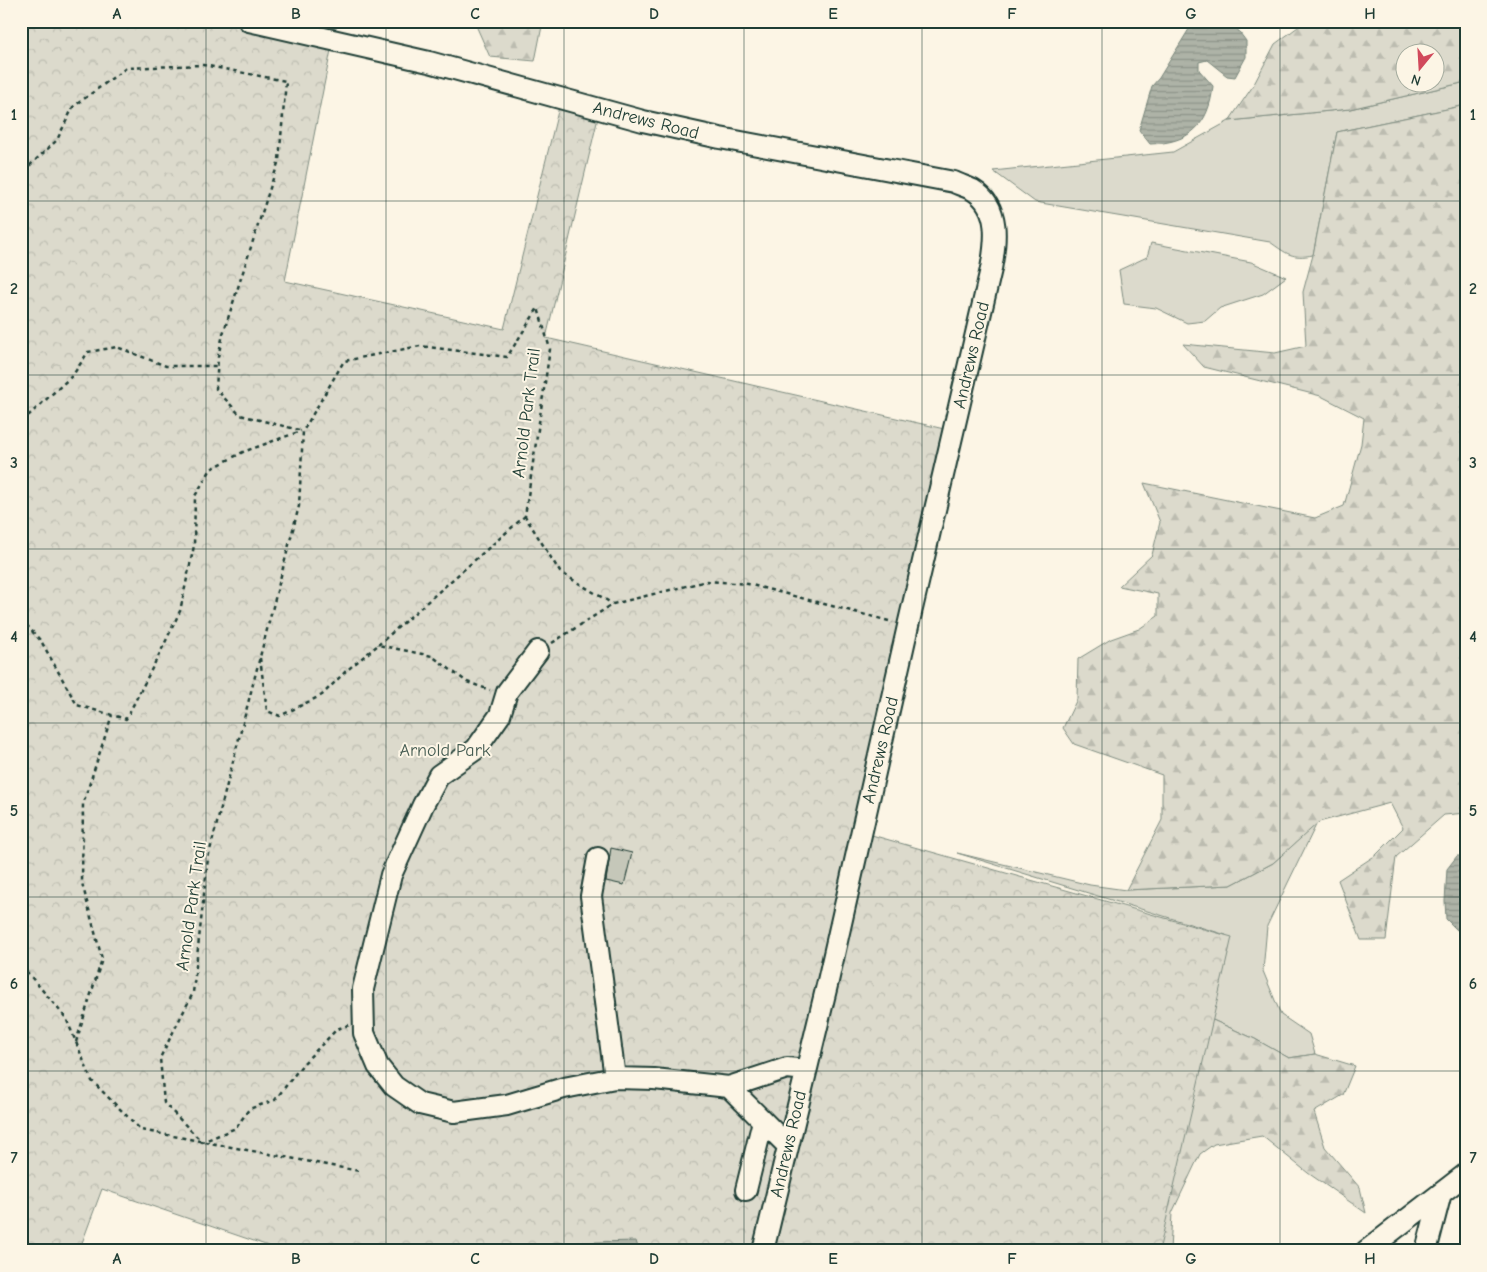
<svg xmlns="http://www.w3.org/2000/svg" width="1487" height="1272" viewBox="0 0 1487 1272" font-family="'Comic Neue',sans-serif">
	<defs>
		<pattern id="forest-firs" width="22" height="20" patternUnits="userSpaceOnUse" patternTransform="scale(1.25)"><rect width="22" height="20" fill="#dcdacc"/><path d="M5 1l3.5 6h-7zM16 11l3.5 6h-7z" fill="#bcbcb0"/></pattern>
		<pattern id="park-crowns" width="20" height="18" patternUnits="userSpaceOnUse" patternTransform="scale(1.25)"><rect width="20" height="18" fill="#dcdacc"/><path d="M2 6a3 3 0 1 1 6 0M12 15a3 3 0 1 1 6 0" fill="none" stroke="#bcbcb0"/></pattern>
		<pattern id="water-rules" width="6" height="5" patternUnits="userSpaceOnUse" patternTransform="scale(1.25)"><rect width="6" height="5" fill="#aeb3a7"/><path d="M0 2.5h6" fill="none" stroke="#8d9389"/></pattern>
	</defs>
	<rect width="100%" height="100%" fill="#fcf5e5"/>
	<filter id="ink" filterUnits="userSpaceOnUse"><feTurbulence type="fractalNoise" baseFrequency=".02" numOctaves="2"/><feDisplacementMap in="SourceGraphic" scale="10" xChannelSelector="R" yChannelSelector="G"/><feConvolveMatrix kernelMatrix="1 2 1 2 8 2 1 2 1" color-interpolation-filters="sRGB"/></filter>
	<g filter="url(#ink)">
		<path fill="#dcdacc" stroke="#7e8c80" d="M1466,82v23l-129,27 -24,123c-21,4 -26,-1 -43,-13l-235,-40 -42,-31 180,-19 56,-31 121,-12z
			M1151,243l100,19 35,15 -23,17 -43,14 -15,13 -18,2 -31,-15 -32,-4 -5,-34 28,-13z
			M1317,823l-50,103 -4,45 18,44 28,19 6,20 -26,4 -34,-19 -49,-22 20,-82 -269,-82 133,32 36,5 105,-5 42,-22z"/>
		<path fill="url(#forest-firs)" stroke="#7e8c80" fill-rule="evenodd" d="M474,21h69l-8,40 -45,-4z
			M1306,21h160v61l-116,27 -121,12 24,-35 22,-42zM1434,52v30h-30v-30z
			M1466,105v708l-22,2 -48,42 -10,83h-25l-23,-60 38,-25 27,-27 -13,-25 -71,19 -46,41 -42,22 -105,5 36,-70v-45l-88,-31 -11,-16 14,-29 1,-40 33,-20 28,-10 19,-13v-22l-39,-8 33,-31 8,-33 -16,-39 171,35 29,-12 17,-62 3,-26 -43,-22 -117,-29 -21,-23 92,9 31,-7 -3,-54 10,-37 24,-123z
			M1206,1017l49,22 34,19 26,-4 40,12 -12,29 -29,17 11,35 35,41 6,25 -58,-40 -46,-37 -48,8 -14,10 -28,59 -2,38h-18z"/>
		<path fill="url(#park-crowns)" stroke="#7e8c80" d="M21,21h228l84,19 -48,241 219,48 57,-230 40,6 -55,233 407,93 -92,401 371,105 -73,314h-876l-181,-62 -23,62h-58z"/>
		<path fill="url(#water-rules)" stroke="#758479" d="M1194,21h29l14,8 9,12v16l-11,20 -8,-1 -20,-16 -8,2v8l14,16c-4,40 -24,57 -63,58l-11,-14 13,-44 7,-8z
			M1457,856h9v77l-9,-3 -11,-11 -1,-18 2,-32z
			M636,1241l3,10h-90l6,-8z"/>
		<path fill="#c5c7b9" stroke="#1f3d34" d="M611,848l21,5 -8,32 -18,-4z"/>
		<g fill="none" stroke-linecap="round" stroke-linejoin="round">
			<g stroke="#1f3d34" stroke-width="24">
				<path id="minor" d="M249,21l180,41 214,59 77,17 234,44c6,3 13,5 19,8 28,17 23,52 18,79l-83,357 -80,355 -65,270
					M538,651l-31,41 -7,23 -24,34 -37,26 -16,30 -32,70 -28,114 1,44 14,33 16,20 26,18 34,8 53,-7 57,-17 51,-10 39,1 75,8 58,-19 19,2
					M598,858l-7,38 24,182
					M729,1087l59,59
					M746,1190l17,-69
					M1366,1251l100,-77
					M1426,1251l15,-58"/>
			</g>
			<path stroke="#1f3d34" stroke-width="2.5" stroke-dasharray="4 4" stroke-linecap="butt" d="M21,179l6,-11 30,-28 16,-33 53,-39 77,-3 83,16 -7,79 -56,174 -5,23 -2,32 24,26 63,16
				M21,420l8,-5 44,-40 15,-23 29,-5 49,19h51
				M21,619l20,22 36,64 49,14 37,-72 17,-36 14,-65 1,-50 16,-27 32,-17 58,-21
				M552,643l61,-39 94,-23 41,3 145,38
				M378,645l147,-129
				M260,658l7,53 13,5 42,-21 24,-24 32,-26 54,11 35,26 23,8
				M21,965l45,53 26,63 49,49 218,41
				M349,1025l-12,4 -34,35 -28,36 -26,9 -13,19 -34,14 -38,-39 -4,-45 33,-65 15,-135 91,-352 4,-75 41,-70 76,-15 87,11 31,-49 12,41 -25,167 35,56 53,32
				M76,1042l26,-83 -20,-76 1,-79 29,-89"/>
			<use href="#minor" stroke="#fcf5e5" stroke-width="20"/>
		</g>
	</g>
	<path fill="none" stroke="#1f3d34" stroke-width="1" stroke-opacity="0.55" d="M206,21v1230M386,21v1230M564,21v1230M744,21v1230M922,21v1230M1102,21v1230M1280,21v1230M21,201h1445M21,375h1445M21,549h1445M21,723h1445M21,897h1445M21,1071h1445"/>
	<g text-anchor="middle" stroke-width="4" stroke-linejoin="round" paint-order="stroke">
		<g font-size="18" fill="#1f3d34" stroke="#fcf5e5">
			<text transform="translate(646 120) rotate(14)" y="6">Andrews Road</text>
			<text transform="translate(971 355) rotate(-77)" y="6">Andrews Road</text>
			<text transform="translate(526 413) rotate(-83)" y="6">Arnold Park Trail</text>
			<text transform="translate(880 750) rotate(-77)" y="6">Andrews Road</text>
			<text transform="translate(191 906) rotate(-82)" y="6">Arnold Park Trail</text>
			<text transform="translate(788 1144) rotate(-77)" y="6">Andrews Road</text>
		</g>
		<g font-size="18" fill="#455c52" stroke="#fcf5e5">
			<text x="445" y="756">Arnold Park</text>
		</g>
	</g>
	<rect width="1487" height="1272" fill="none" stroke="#fcf5e5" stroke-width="55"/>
	<g transform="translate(1420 68) rotate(198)"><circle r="24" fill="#fcf5e5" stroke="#a4ab9e"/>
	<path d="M0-4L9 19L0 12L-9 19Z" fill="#d1495b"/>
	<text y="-8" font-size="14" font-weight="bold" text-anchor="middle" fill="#1f3d34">N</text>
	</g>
	<rect x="28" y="28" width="1432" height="1216" fill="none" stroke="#1f3d34" stroke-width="2"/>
	<g font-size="16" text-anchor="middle" font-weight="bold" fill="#1f3d34">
		<text x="117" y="19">A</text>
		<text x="296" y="19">B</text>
		<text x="475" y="19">C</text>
		<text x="654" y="19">D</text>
		<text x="833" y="19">E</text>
		<text x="1012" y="19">F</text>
		<text x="1191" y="19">G</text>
		<text x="1370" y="19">H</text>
		<text x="14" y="120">1</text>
		<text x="1473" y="120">1</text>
		<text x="14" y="294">2</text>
		<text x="1473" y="294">2</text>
		<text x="14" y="468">3</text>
		<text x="1473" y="468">3</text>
		<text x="14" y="642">4</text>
		<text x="1473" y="642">4</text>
		<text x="14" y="816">5</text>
		<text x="1473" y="816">5</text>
		<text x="14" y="989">6</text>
		<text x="1473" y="989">6</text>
		<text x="14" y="1163">7</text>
		<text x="1473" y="1163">7</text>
		<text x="117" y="1264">A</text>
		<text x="296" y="1264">B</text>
		<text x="475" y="1264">C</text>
		<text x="654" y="1264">D</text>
		<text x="833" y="1264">E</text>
		<text x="1012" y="1264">F</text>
		<text x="1191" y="1264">G</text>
		<text x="1370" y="1264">H</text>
	</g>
</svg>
